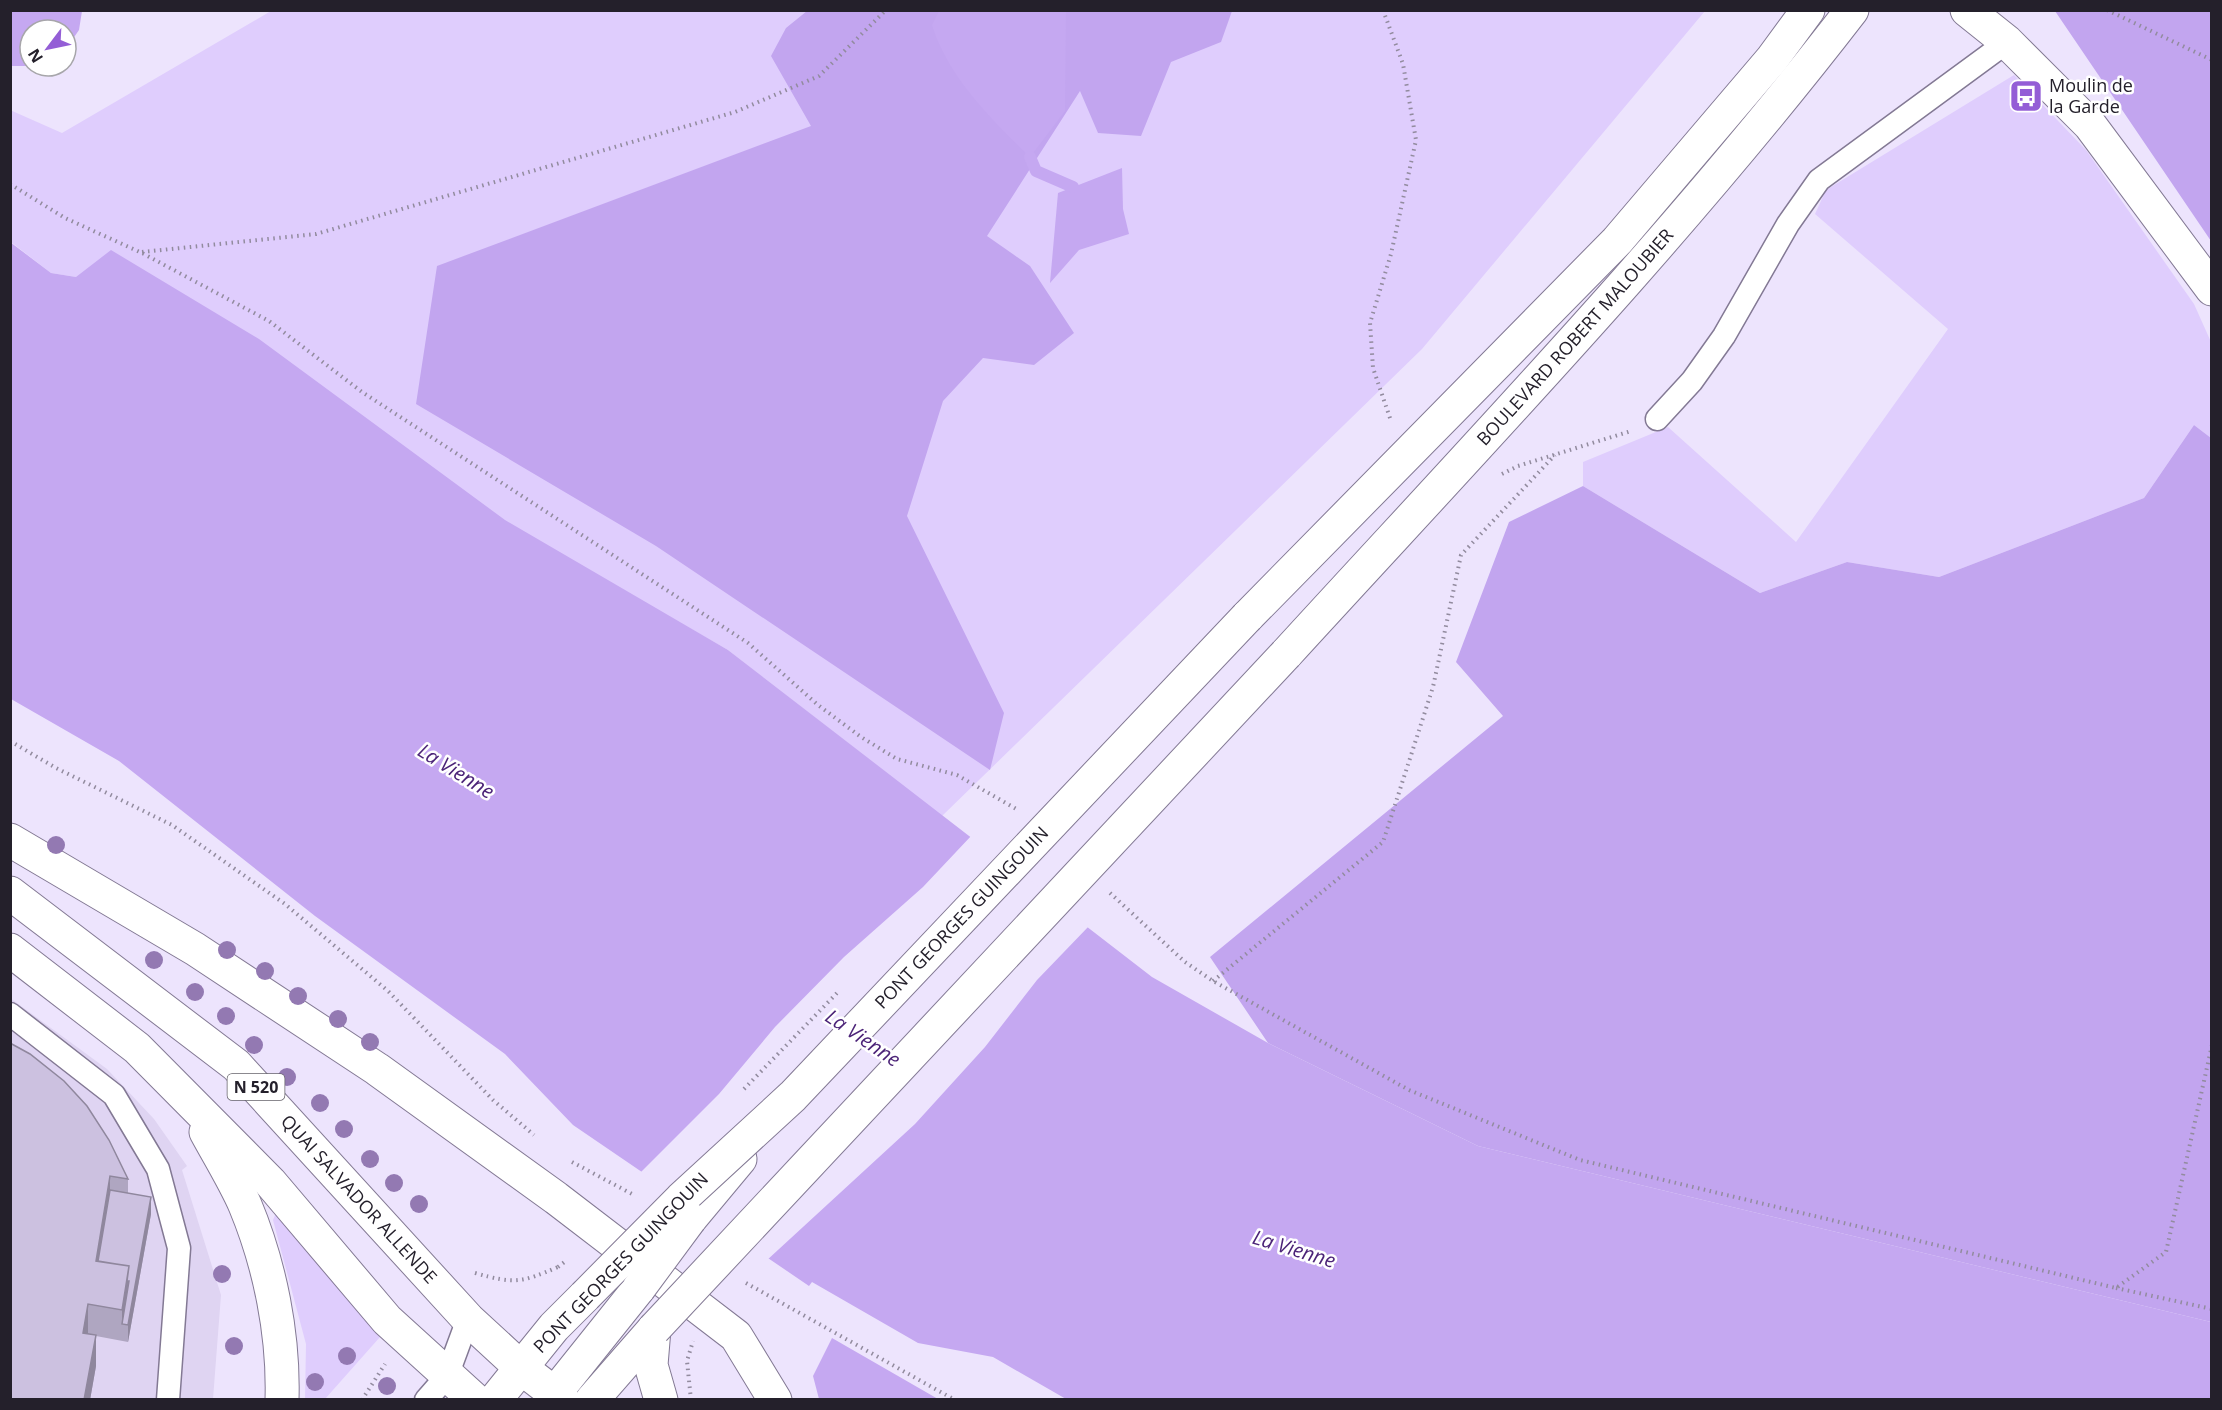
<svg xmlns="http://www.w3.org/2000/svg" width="2222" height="1410" viewBox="0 0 2222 1410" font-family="'Open Sans',sans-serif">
	<rect width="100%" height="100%" fill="#ede4fd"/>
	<path fill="#dfd4f2" d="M10,998l97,71 47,50 33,47 -5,4 39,125 -8,104h-202z"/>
	<path fill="#dfcdfd" d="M271,11h1434l-283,338 -480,467 -214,-166 -652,-373 -25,-4 -40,-31 -1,-132 52,23z
		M2014,75l72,75 108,154 17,38v96l-17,-13 -50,73 -205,79 -92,-15 -87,31 -177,-107v-24l85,-35 128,115 152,-213 -133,-115 11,-24z
		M276,1213l104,124 -55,62h-20l1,-55 -33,-124z"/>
	<path fill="#c2a5ef" d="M807,11h425l-11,31 -50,20 -30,74 -43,-3 -18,-42 -93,145 43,30 44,67 -40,32 -51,-7 -40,43 -36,115 97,197 -14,57 -334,-224 -240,-142 21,-138 374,-140 -40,-70 15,-28z
		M2055,11h156v230z
		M2194,425l17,13v884l-733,-176 -210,-103 -58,-86 293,-241 -47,-54 53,-140 74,-36 177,107 87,-31 92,15 205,-79z"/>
	<path fill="#c5a8f1" d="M11,10h71v1l-3,19 -13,19v-19h-36l1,36h-20z
		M939,11h127l-1,100 -35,46c-38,-37 -82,-80 -98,-132z
		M1122,168l1,41 6,25 -50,16 -29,33 8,-90z
		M10,242l41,31 25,4 35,-27 148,89 246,181 223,130 424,327 116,66 210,103 733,176v77h-1145l-73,-42 -75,-14 -106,-61 -3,4 -236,-161 -68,-71 -190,-138 -196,-155 -108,-62z
		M832,1338l106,61h-119l-6,-23z"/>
	<path fill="#ede4fd" d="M972,835l117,91 -52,54 -52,67 -70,77 -149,137 -127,-87 80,-80 56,-67 69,-70 79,-70z"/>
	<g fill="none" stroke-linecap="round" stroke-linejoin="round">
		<path stroke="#c5a8f1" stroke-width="12" d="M1030,157l6,14 37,16"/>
		<g stroke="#837994" stroke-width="25">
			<path id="service" d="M1657,419l35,-38 32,-45 64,-112 31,-44 188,-138
				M10,1014l104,81 44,74 21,79 -11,152
				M426,1400l21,-24 21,-57"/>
		</g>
		<g stroke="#837994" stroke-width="35">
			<path id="secondary" d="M1967,10l40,32 83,83 122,164"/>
		</g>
		<g stroke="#837994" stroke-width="35">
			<g id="primary">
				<path d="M1247,617l370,-376 155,-182 36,-49"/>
				<path id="s1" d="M1286,654c193,-211 391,-417 566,-644"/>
				<path d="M10,840l185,109 182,120 179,129 180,138 39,64"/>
				<path id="s2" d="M10,893l226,172 232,254 52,48 43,33"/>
				<path d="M10,950l127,98 133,134 117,138 88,80"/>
				<path d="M206,1132c13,24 28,48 39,73 25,60 39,130 37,195"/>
				<path d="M690,1219l50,-60"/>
				<path d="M654,1329l-3,36 10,35"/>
				<path d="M495,1400l59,-73 31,-31"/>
				<path d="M553,1400l2,-7 84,-105"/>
				<path d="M592,1400l62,-71"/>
			</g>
		</g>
		<path stroke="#928b9e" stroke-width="4" stroke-dasharray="1.5 4.5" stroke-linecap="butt" d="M1383,10l20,54 13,76 -25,114 -21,69 3,45 18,53
			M2107,10l105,50
			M10,184l55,34 77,35 127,68 93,71 386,251 70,62 43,32 36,22 60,16 61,35
			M142,252l174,-18 419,-122 84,-36 67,-66
			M1502,474l16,-8 113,-35
			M10,741l46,27 116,57 113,79 103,87 105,109 41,35
			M1110,893l75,69 28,19 196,109 171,70 536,128 50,-36 46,-207
			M1213,981l170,-139 50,-155 28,-132 94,-100
			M572,1162l62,33
			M475,1273c39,11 46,10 83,-6
			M746,1283l209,117
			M2116,1288l96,21
			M362,1400l23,-36"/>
		<use href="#service" stroke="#fff" stroke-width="22"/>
		<use href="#secondary" stroke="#fff" stroke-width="33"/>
		<use href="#primary" stroke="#fff" stroke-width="33"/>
		<g stroke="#837994" stroke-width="35" stroke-linecap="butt">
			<g id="primary-bridge">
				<path d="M639,1288l51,-69"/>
				<path id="s3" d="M585,1296l96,-97 112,-103 454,-479"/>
				<path d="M654,1329l632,-675"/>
			</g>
		</g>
		<path stroke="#928b9e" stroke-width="4" stroke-dasharray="1.5 4.5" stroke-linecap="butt" d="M744,1089l93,-96
			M558,1267l9,-7
			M691,1400l-4,-39 6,-20"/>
		<use href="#primary-bridge" stroke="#fff" stroke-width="33"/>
	</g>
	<g fill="#9379b2">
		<circle cx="56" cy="845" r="9"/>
		<circle cx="227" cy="950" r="9"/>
		<circle cx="154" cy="960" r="9"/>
		<circle cx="265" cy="971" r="9"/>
		<circle cx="195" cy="992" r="9"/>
		<circle cx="298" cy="996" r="9"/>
		<circle cx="226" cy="1016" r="9"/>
		<circle cx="338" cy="1019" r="9"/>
		<circle cx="370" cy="1042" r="9"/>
		<circle cx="254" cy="1045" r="9"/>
		<circle cx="287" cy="1077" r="9"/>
		<circle cx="320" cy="1103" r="9"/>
		<circle cx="344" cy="1129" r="9"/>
		<circle cx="370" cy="1159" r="9"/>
		<circle cx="394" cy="1183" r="9"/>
		<circle cx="419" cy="1204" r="9"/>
		<circle cx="222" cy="1274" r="9"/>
		<circle cx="234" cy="1346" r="9"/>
		<circle cx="347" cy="1356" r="9"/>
		<circle cx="315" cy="1382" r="9"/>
		<circle cx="387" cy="1386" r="9"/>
	</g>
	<path fill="#afa6c1" d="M10,1043l118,136v14l23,21 -23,128 -32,-6v30l-6,34h-80z"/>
	<path fill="#8f879d" d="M110,1176v31l-12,69 -2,-15z
		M151,1197v17l-23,128v-17z
		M129,1266v32l-7,26v-14z
		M88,1304v31l-5,-2z
		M96,1335v31l-6,34h-6z"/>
	<path fill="#ccc1e0" stroke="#8f879d" stroke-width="1.5" d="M10,1043l20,11 34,27 23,25 22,34 19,39 -18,-3 -14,85 33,5 -7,44 -34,-6 -5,29 13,2 -12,65h-74z
		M110,1190l41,7 -23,128 -6,-1 7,-43h-2l2,-15 -31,-5z"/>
	<defs>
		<g id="bus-square" transform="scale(1.725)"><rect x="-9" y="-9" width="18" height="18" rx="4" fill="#945ed6" stroke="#fff"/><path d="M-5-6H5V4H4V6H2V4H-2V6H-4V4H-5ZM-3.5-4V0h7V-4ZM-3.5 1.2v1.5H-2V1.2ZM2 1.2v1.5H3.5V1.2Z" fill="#fff"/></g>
	</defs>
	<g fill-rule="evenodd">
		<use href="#bus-square" x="2026" y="96"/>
	</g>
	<g text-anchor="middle" stroke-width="5" stroke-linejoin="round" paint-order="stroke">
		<rect fill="#fff" stroke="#66636b" stroke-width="1.5" x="227.5" y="1074" width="57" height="26" rx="4.5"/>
		<g font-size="16" font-weight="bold" fill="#24202b">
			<text x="256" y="1093">N 520</text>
		</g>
		<g font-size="18" fill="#24202b" stroke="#fff" text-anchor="start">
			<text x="2049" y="92">Moulin de<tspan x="2049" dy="21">la Garde</tspan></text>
		</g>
		<g font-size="18" fill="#24202b" stroke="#fff">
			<text dy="6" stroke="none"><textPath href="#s1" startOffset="429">BOULEVARD ROBERT MALOUBIER</textPath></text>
			<text dy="6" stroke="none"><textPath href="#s3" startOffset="534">PONT GEORGES GUINGOUIN</textPath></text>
			<text dy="6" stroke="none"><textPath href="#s2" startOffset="466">QUAI SALVADOR ALLENDE</textPath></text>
			<text transform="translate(621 1263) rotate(-46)" y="6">PONT GEORGES GUINGOUIN</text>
		</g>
		<g font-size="20" font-style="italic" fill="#4c2478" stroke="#fff">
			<text transform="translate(456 771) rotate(32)" y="7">La Vienne</text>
			<text transform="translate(863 1038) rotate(34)" y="7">La Vienne</text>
			<text transform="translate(1294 1249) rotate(17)" y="7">La Vienne</text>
		</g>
	</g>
	<rect width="2222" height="1410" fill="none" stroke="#24202b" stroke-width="24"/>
	<g transform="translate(48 48) rotate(238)"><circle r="28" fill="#ffffff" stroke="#a7a6aa" stroke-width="1.5"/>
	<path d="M0-4.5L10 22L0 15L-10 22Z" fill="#945ed6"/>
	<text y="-9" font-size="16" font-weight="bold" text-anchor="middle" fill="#24202b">N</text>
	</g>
</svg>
